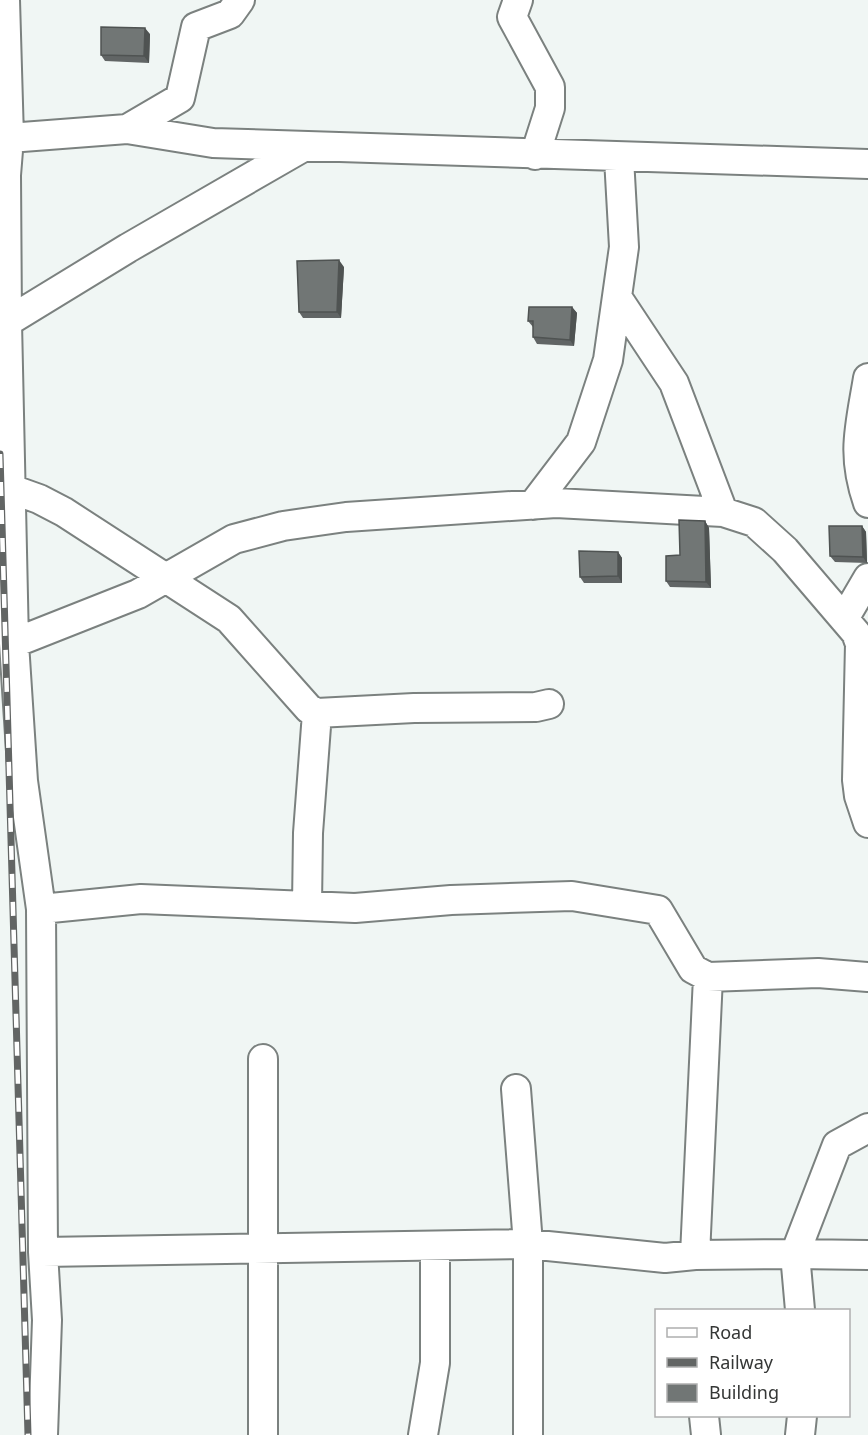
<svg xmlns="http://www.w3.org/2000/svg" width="868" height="1435" viewBox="0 0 868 1435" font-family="'Noto Sans',sans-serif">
	<rect width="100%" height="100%" fill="#f0f6f4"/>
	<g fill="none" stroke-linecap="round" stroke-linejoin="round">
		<g stroke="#7b817f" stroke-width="32">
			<path id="minor" d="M5,0l4,138 -3,37 1,147 7,321 9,138 18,128 2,343 4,68 -4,115
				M518,0l-6,17 38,70v21l-15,47
				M127,129l53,-31 16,-71 34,-13 10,-14
				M9,138l118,-9 86,14 655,21
				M617,297l57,86 49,129
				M7,322l121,-74 177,-102
				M868,378c-8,49 -17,76 0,125
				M11,489l28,10 25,13 165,107 80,90 8,4 97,-5 122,-1 13,-3
				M533,505l48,-63 27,-82 16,-113 -5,-89
				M844,619l24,-41
				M14,643l124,-49 96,-55 49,-13 63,-9 210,-14 167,9 31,10 31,28 71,83 4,11 -3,136 2,16 9,27
				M307,905l1,-72 9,-120
				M41,909l100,-10 214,9 96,-8 121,-4 86,14 35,59 15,8 110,-4 50,4
				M516,1089l12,155v191
				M43,1252l485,-8 137,14 30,-3 100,-1 42,-109 31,-17
				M695,1255l13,-278
				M800,1310l-5,-56 73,1
				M704,1416l2,19
				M263,1435v-376
				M423,1435l12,-72v-116
				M800,1435l2,-19"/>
		</g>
		<use href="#minor" stroke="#fff" stroke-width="28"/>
		<g stroke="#626564" stroke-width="7">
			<path id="rail" d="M0,454l28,981"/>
		</g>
		<use href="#rail" stroke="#fff" stroke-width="4.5" stroke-dasharray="14" stroke-linecap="butt"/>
	</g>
	<path fill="#616565" d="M150,34l-1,29 -44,-2 -4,-6z
		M344,267l-3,51h-38l-4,-6z
		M572,307l5,6 -3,33 -37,-2 -4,-7v-10l-5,-6z
		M705,521l4,7 2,60 -41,-1 -4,-6 14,-26z
		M862,526l4,6 1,31 -32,-1 -5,-6z
		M618,552l4,6v25h-38l-4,-6z"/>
	<path fill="#4f5352" d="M145,28l5,6 -1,29 -5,-7z
		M339,260l5,7 -3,51 -4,-6z
		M572,307l5,6 -3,33 -4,-6z
		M705,521l4,7 2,60 -5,-6z
		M862,526l4,6 1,31 -4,-6z
		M618,552l4,6v25l-4,-7z"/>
	<path fill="#717675" stroke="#4f5352" stroke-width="1.5" d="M101,27l44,1 -1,28 -43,-1z
		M339,260l-2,52h-38l-2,-51z
		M529,307h43l-2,33 -37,-3v-16h-5z
		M679,520l26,1 1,61 -40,-1v-25l14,-1z
		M829,526h33l1,31 -33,-1z
		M579,551l39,1v24l-38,1z"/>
	<rect x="655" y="1309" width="195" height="108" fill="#ffffff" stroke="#aeafaf" stroke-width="1.5"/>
	<rect x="667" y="1328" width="30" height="9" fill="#ffffff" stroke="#aeafaf" stroke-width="1.5"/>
	<text x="709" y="1339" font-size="18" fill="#353736">Road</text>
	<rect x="667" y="1358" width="30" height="9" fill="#626564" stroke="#aeafaf" stroke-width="1.5"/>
	<text x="709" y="1369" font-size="18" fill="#353736">Railway</text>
	<rect x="667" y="1384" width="30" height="18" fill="#717675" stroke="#aeafaf" stroke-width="1.5"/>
	<text x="709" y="1399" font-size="18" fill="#353736">Building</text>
</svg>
